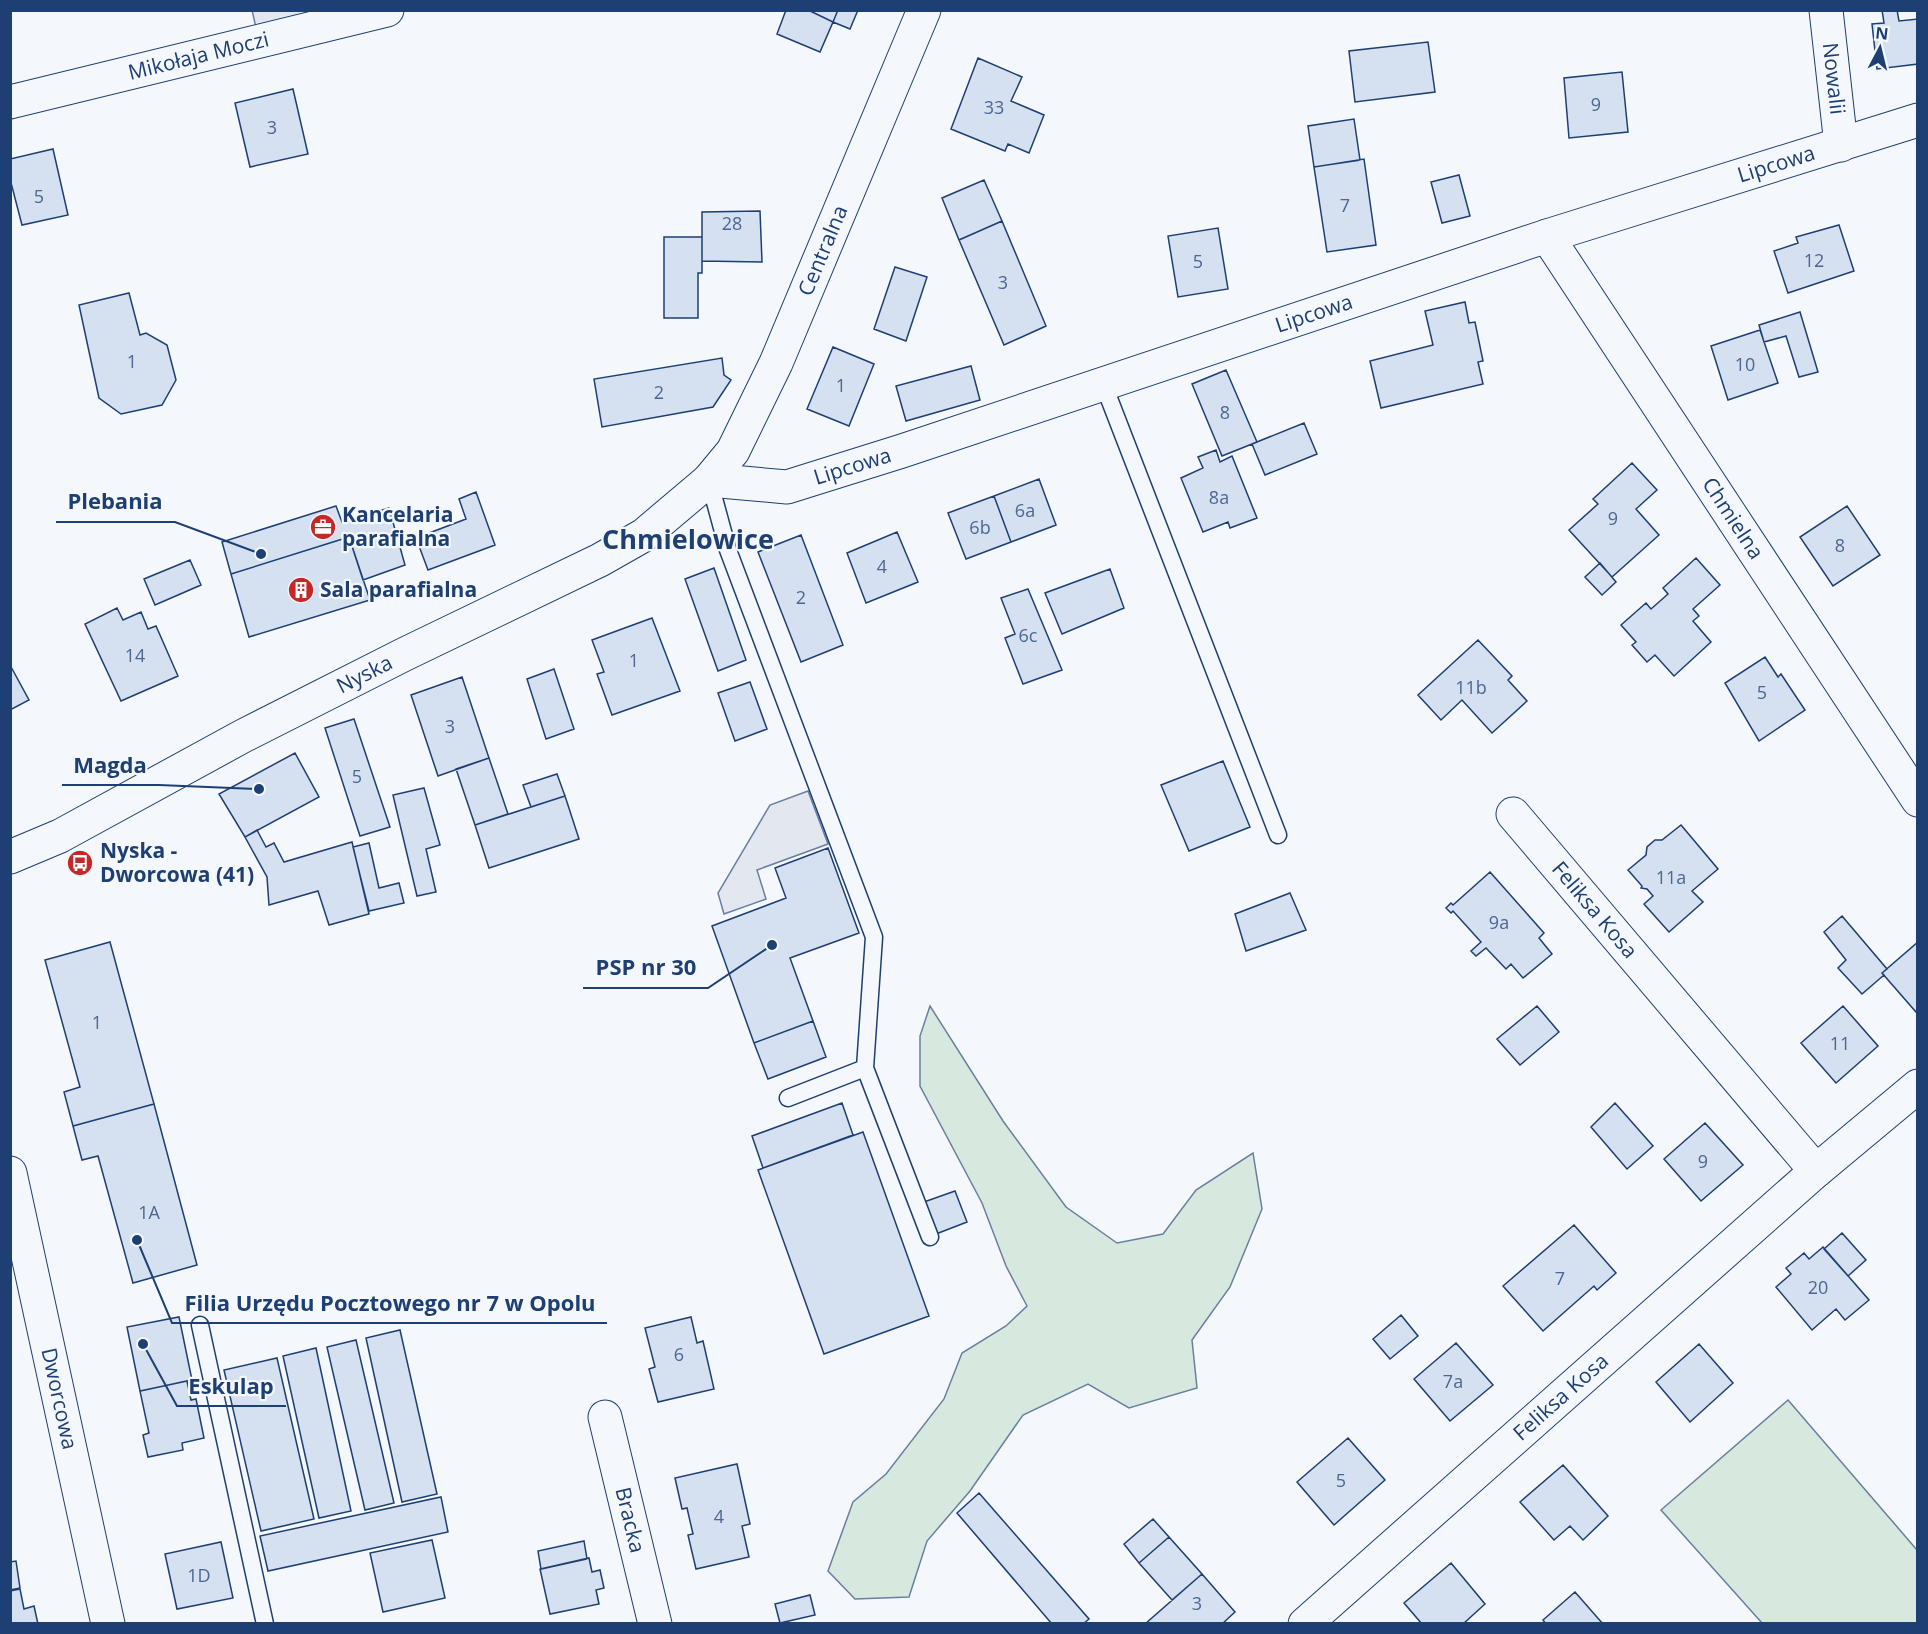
<svg xmlns="http://www.w3.org/2000/svg" width="1928" height="1634" viewBox="0 0 1928 1634" font-family="'Open Sans',sans-serif">
	<rect width="100%" height="100%" fill="#f4f7fb"/>
	<path fill="#d7e8df" stroke="#687fa3" stroke-width="1.5" d="M930,1006l73,115 63,86 51,36 46,-9 33,-44 57,-37 9,56 -32,78 -38,53 5,48 -68,20 -41,-24 -65,31 -53,76 -43,50 -18,56 -54,2 -27,-28 25,-69 33,-28 58,-75 18,-46 44,-27 21,-20 -21,-40 -24,-63 -62,-117v-50z
		M1788,1400l129,150v73h-155l-101,-113z"/>
	<path fill="#e3e8f0" stroke="#687fa3" stroke-width="1.5" d="M252,10l135,1 -128,30z
		M808,791l20,53 -71,26 9,29 -42,15 -6,-21 52,-88z"/>
	<path fill="#d5e0f0" stroke="#1d3f73" stroke-width="1.5" d="M786,10h22l25,12 -13,30 -43,-18z
		M808,10h30l-5,12z
		M838,10h20l-8,19 -17,-7z
		M1882,10h15l2,11 19,-2v45l-41,5 -5,-45 12,-1z
		M1428,42l7,50 -80,10 -6,-51z
		M978,58l44,19 -11,24 33,14 -15,38 -21,-9 -3,7 -54,-22z
		M1622,72l6,60 -59,6 -5,-60z
		M293,89l15,65 -58,13 -15,-64z
		M1354,119l6,41 -46,7 -6,-41z
		M53,149l15,66 -46,10 -12,-46v-20z
		M1364,159l12,86 -49,7 -13,-85z
		M1459,175l11,41 -28,7 -11,-41z
		M984,180l18,41 -43,19 -17,-42z
		M760,211l2,51 -60,-1v-49z
		M1002,221l44,105 -42,19 -45,-105z
		M1839,225l15,46 -66,22 -14,-42 24,-8 -2,-6z
		M1218,228l10,61 -50,8 -10,-61z
		M664,237h38v36h-4v45h-34z
		M895,267l32,10 -21,64 -32,-12z
		M129,293l11,42 6,-2 21,12 9,35 -14,25 -41,9 -22,-16 -20,-93z
		M1465,302l4,21 6,-1 8,39 -5,1 5,22 -102,24 -11,-47 63,-16 -8,-34z
		M1800,312l18,60 -19,5 -13,-41 -22,6 -5,-17z
		M1760,330l18,53 -50,17 -17,-54z
		M833,347l41,17 -25,62 -42,-17z
		M722,358l2,17 7,5 -18,27 -111,20 -8,-48z
		M971,366l9,34 -74,21 -10,-35z
		M1226,370l31,72 -35,14 -30,-72z
		M1304,423l13,31 -52,21 -13,-31z
		M1216,450l4,12 12,-6 25,62 -27,10 -2,-6 -25,10 -22,-54 22,-10 -5,-11z
		M1632,463l25,27 -21,19 23,26 -47,42 -43,-47 29,-26 -5,-5z
		M1039,479l17,46 -45,17 -17,-46z
		M476,492l19,53 -67,25 -12,-32 50,-19 -7,-20z
		M994,496l17,46 -45,17 -18,-46z
		M336,506l6,16 47,-14 16,57 -42,15 -14,-43 -118,37 -9,-32z
		M1847,506l33,49 -47,31 -33,-49z
		M897,532l21,50 -52,21 -19,-50z
		M801,535l42,110 -42,17 -43,-110z
		M349,537l21,63 -121,37 -18,-63z
		M1696,558l24,27 -27,24 6,7 -6,5 18,21 -37,34 -19,-21 -8,7 -15,-17 4,-3 -15,-17 25,-22 5,6 17,-15 -5,-6z
		M190,560l11,25 -46,20 -11,-26z
		M1600,563l16,19 -14,13 -17,-18z
		M714,568l32,92 -28,11 -33,-92z
		M1110,569l14,39 -62,26 -17,-41z
		M1028,589l34,81 -39,14 -18,-46 10,-4 -14,-36z
		M117,608l6,12 18,-8 7,17 8,-3 22,50 -57,25 -36,-77z
		M652,618l28,73 -68,24 -15,-41 7,-2 -12,-32z
		M1478,640l34,36 -4,4 19,21 -35,32 -30,-33 -21,20 -23,-25z
		M1765,657l13,20 3,-3 24,36 -46,31 -34,-58z
		M10,665l19,35 -19,10z
		M554,669l20,60 -28,10 -19,-60z
		M462,677l27,81 -51,18 -27,-81z
		M750,682l17,47 -32,12 -17,-48z
		M354,719l36,108 -30,9 -35,-108z
		M295,753l24,44 -74,40 -26,-43z
		M489,758l19,56 -33,11 -19,-56z
		M1223,761l27,66 -61,24 -28,-66z
		M557,774l8,22 -34,11 -8,-22z
		M424,788l16,57 -14,4 10,43 -19,4 -24,-101z
		M565,796l14,43 -90,29 -14,-43z
		M1681,825l37,44 -26,22 11,11 -34,30 -25,-28 9,-8 -6,-7 -6,-1 1,-2 -14,-16 18,-15 1,-8 8,-7h7z
		M257,830l9,17 8,-4 10,19 68,-20 17,72 -40,11 -11,-34 -49,14 -2,-28 -22,-40z
		M369,843l10,45 20,-5 5,20 -35,8 -16,-64z
		M828,848l31,85 -69,25 23,63 -59,22 -42,-117 74,-28 -11,-30z
		M1490,872l54,61 -5,5 13,16 -29,24 -12,-14 -5,5 -20,-21 -10,8 -5,-5 10,-9 -28,-31 -2,2 -5,-5 5,-5 2,2z
		M1290,893l16,37 -60,21 -11,-37z
		M1842,916l45,53 -5,4 2,2 -22,19 -24,-26 8,-8 -22,-28z
		M110,942l44,162 -81,22 -9,-34 16,-5 -35,-127z
		M1918,942v69l-2,1 -34,-39z
		M1537,1006l22,26 -39,33 -23,-26z
		M1843,1006l35,40 -42,37 -35,-40z
		M813,1021l13,36 -58,22 -14,-36z
		M842,1103l11,32 -90,33 -11,-32z
		M1615,1103l38,43 -26,23 -36,-42z
		M154,1104l43,161 -64,18 -35,-127 -16,4 -9,-34z
		M1705,1123l38,42 -42,36 -37,-42z
		M863,1132l66,184 -105,38 -66,-184z
		M955,1191l12,31 -31,12 -12,-32z
		M1574,1225l42,48 -19,17 -3,-4 -51,45 -40,-45z
		M1842,1233l24,27 -18,16 -24,-27z
		M1823,1247l46,53 -24,20 -9,-11 -24,21 -36,-43 15,-13 -5,-6 18,-15 5,6z
		M1401,1315l17,21 -28,23 -17,-20z
		M179,1317l13,63 -52,11 -13,-64z
		M691,1317l6,26 6,-2 11,48 -56,13 -9,-33 6,-2 -10,-39z
		M400,1330l37,164 -35,8 -36,-164z
		M356,1340l38,163 -29,7 -38,-163z
		M1456,1343l37,42 -43,36 -36,-42z
		M1699,1344l34,39 -43,39 -34,-40z
		M316,1348l35,163 -32,7 -36,-162z
		M277,1358l37,161 -53,12 -37,-161z
		M187,1381l4,19 5,-1 8,39 -22,5 1,7 -35,7 -5,-22 6,-2 -9,-42z
		M1348,1438l37,42 -51,45 -37,-43z
		M737,1464l13,60 -8,2 7,31 -53,12 -8,-34 5,-1 -6,-26 -5,1 -7,-31z
		M1563,1465l45,51 -25,24 -13,-14 -16,14 -34,-38z
		M979,1493l110,126 -6,5h-31l-95,-111z
		M441,1497l7,35 -180,39 -8,-35z
		M1153,1519l16,18 -30,26 -15,-19z
		M1169,1537l33,37 -30,26 -33,-37z
		M432,1540l13,58 -62,14 -13,-59z
		M584,1541l3,18 -46,10 -3,-18z
		M221,1542l12,56 -56,11 -12,-55z
		M589,1558l3,14 8,-2 4,18 -8,2 3,14 -49,10 -10,-45z
		M16,1561l4,27 -10,2v-28z
		M1451,1563l34,41 -22,20h-41l-18,-21z
		M1202,1574l33,38 -13,12h-77z
		M20,1589l4,20 10,-3 4,18h-28v-33z
		M1575,1592l28,32h-57l-3,-4z
		M810,1595l5,20 -35,8 -5,-19z"/>
	<g fill="none" stroke-linecap="round" stroke-linejoin="round">
		<g stroke="#1d3f73" stroke-width="19">
			<path id="service" d="M1103,383l175,452
				M709,480l19,70 146,387 -9,131 -77,30
				M865,1068l65,169
				M200,1325l65,299"/>
		</g>
		<g stroke="#1d3f73" stroke-width="35">
			<g id="minor">
				<path id="s1" d="M1826,10l15,135"/>
				<path id="s2" d="M10,102l377,-92"/>
				<path id="s3" d="M1547,236l371,564"/>
				<path id="s4" d="M1513,814l303,357"/>
				<path id="s5" d="M605,1417l50,207"/>
				<path id="s6" d="M1305,1624l511,-453 102,-85"/>
			</g>
		</g>
		<g stroke="#1d3f73" stroke-width="35">
			<g id="tertiary">
				<path id="s7" d="M709,480l78,7 115,-36 645,-215 371,-116"/>
				<path id="s8" d="M10,857l50,-21 183,-100 162,-82 195,-94 44,-25 65,-55 24,-29 43,-88 148,-353"/>
				<path id="s9" d="M10,1173l98,451"/>
			</g>
		</g>
		<use href="#service" stroke="#f4f7fb" stroke-width="16"/>
		<use href="#minor" stroke="#f4f7fb" stroke-width="33"/>
		<use href="#tertiary" stroke="#f4f7fb" stroke-width="33"/>
	</g>
	<defs>
		<g id="office-disc" transform="scale(1.35)"><circle r="9.5" fill="#c62828" stroke="#f4f7fb"/><path d="M-6-3h4V-5.5h4V-3h4V5H-6ZM-1-4.5V-3h2v-1.5ZM-6 0V1H6V0Z" fill="#fff"/></g>
		<g id="building-disc" transform="scale(1.35)"><circle r="9.5" fill="#c62828" stroke="#f4f7fb"/><path d="M-4-6H4V6H1V3H-1V6H-4ZM-2.5-4.3h1.7v1.8h-1.7ZM.8-4.3h1.7v1.8H.8ZM-2.5-1h1.7V.8h-1.7ZM.8-1h1.7V.8H.8Z" fill="#fff"/></g>
		<g id="bus-disc" transform="scale(1.35)"><circle r="9.5" fill="#c62828" stroke="#f4f7fb"/><path d="M-5-6H5V4H4V6H2V4H-2V6H-4V4H-5ZM-3.5-4V0h7V-4ZM-3.5 1.2v1.5H-2V1.2ZM2 1.2v1.5H3.5V1.2Z" fill="#fff"/></g>
	</defs>
	<g fill-rule="evenodd">
		<use href="#office-disc" x="323" y="527"/>
		<use href="#building-disc" x="301" y="590"/>
		<use href="#bus-disc" x="80" y="863"/>
	</g>
	<g text-anchor="middle" stroke-width="4.5" stroke-linejoin="round" paint-order="stroke">
		<g font-size="18" fill="#4b6792">
			<text x="1596" y="111">9</text>
			<text x="994" y="114">33</text>
			<text x="272" y="134">3</text>
			<text x="39" y="203">5</text>
			<text x="1345" y="212">7</text>
			<text x="732" y="230">28</text>
			<text x="1814" y="267">12</text>
			<text x="1198" y="268">5</text>
			<text x="1003" y="289">3</text>
			<text x="132" y="368">1</text>
			<text x="1745" y="371">10</text>
			<text x="841" y="392">1</text>
			<text x="659" y="399">2</text>
			<text x="1225" y="419">8</text>
			<text x="1219" y="504">8a</text>
			<text x="1025" y="517">6a</text>
			<text x="1613" y="525">9</text>
			<text x="980" y="534">6b</text>
			<text x="1840" y="552">8</text>
			<text x="882" y="573">4</text>
			<text x="801" y="604">2</text>
			<text x="1028" y="642">6c</text>
			<text x="135" y="662">14</text>
			<text x="634" y="667">1</text>
			<text x="1471" y="694">11b</text>
			<text x="1762" y="699">5</text>
			<text x="450" y="733">3</text>
			<text x="357" y="783">5</text>
			<text x="1671" y="884">11a</text>
			<text x="1499" y="929">9a</text>
			<text x="97" y="1029">1</text>
			<text x="1840" y="1050">11</text>
			<text x="1703" y="1168">9</text>
			<text x="149" y="1219">1A</text>
			<text x="1560" y="1285">7</text>
			<text x="1818" y="1294">20</text>
			<text x="679" y="1361">6</text>
			<text x="1453" y="1388">7a</text>
			<text x="1341" y="1487">5</text>
			<text x="719" y="1523">4</text>
			<text x="199" y="1582">1D</text>
			<text x="1197" y="1610">3</text>
		</g>
		<g font-size="21" fill="#1d3f73" stroke="#f4f7fb">
			<text dy="7" stroke="none"><textPath href="#s2" startOffset="194">Mikołaja Moczi</textPath></text>
			<text dy="7" stroke="none"><textPath href="#s1" startOffset="69">Nowalii</textPath></text>
			<text dy="7" stroke="none"><textPath href="#s7" startOffset="1119">Lipcowa</textPath></text>
			<text dy="7" stroke="none"><textPath href="#s8" startOffset="1054">Centralna</textPath></text>
			<text dy="7" stroke="none"><textPath href="#s7" startOffset="633">Lipcowa</textPath></text>
			<text dy="7" stroke="none"><textPath href="#s7" startOffset="147">Lipcowa</textPath></text>
			<text dy="7" stroke="none"><textPath href="#s3" startOffset="338">Chmielna</textPath></text>
			<text dy="7" stroke="none"><textPath href="#s8" startOffset="399">Nyska</textPath></text>
			<text dy="7" stroke="none"><textPath href="#s4" startOffset="126">Feliksa Kosa</textPath></text>
			<text dy="7" stroke="none"><textPath href="#s6" startOffset="342">Feliksa Kosa</textPath></text>
			<text dy="7" stroke="none"><textPath href="#s9" startOffset="231">Dworcowa</textPath></text>
			<text dy="7" stroke="none"><textPath href="#s5" startOffset="106">Bracka</textPath></text>
		</g>
		<g font-size="21" font-weight="bold" fill="#1d3f73" stroke="#f4f7fb" text-anchor="start">
			<text x="342" y="522">Kancelaria<tspan x="342" dy="24">parafialna</tspan></text>
			<text x="320" y="597">Sala parafialna</text>
			<text x="100" y="858">Nyska -<tspan x="100" dy="24">Dworcowa (41)</tspan></text>
		</g>
		<g font-size="27" font-weight="bold" fill="#1d3f73" stroke="#f4f7fb">
			<text x="688" y="549">Chmielowice</text>
		</g>
	</g>
	<path fill="none" stroke="#1d3f73" stroke-width="2" d="M261 554L175 522H56M259 789L159 785H62M772 945L708 988H583M137 1240L172 1323H607M143 1344L177 1406H286"/>
	<g fill="#1d3f73" stroke="#f4f7fb" stroke-width="2">
		<circle cx="261" cy="554" r="6"/>
		<circle cx="259" cy="789" r="6"/>
		<circle cx="772" cy="945" r="6"/>
		<circle cx="137" cy="1240" r="6"/>
		<circle cx="143" cy="1344" r="6"/>
	</g>
	<g font-size="22" text-anchor="middle" font-weight="bold" fill="#1d3f73" stroke="#f4f7fb" stroke-width="4.5" stroke-linejoin="round" paint-order="stroke">
		<text x="115" y="509">Plebania</text>
		<text x="110" y="773">Magda</text>
		<text x="646" y="975">PSP nr 30</text>
		<text x="390" y="1311">Filia Urzędu Pocztowego nr 7 w Opolu</text>
		<text x="231" y="1394">Eskulap</text>
	</g>
	<rect width="1928" height="1634" fill="none" stroke="#1d3f73" stroke-width="24"/>
	<g transform="translate(1880 48) rotate(7)" stroke="#f4f7fb" stroke-width="4.5" paint-order="stroke">
	<path d="M0-4.5L10 22L0 15L-10 22Z" fill="#1d3f73"/>
	<text y="-9" font-size="16" font-weight="bold" text-anchor="middle" fill="#1d3f73">N</text>
	</g>
</svg>
